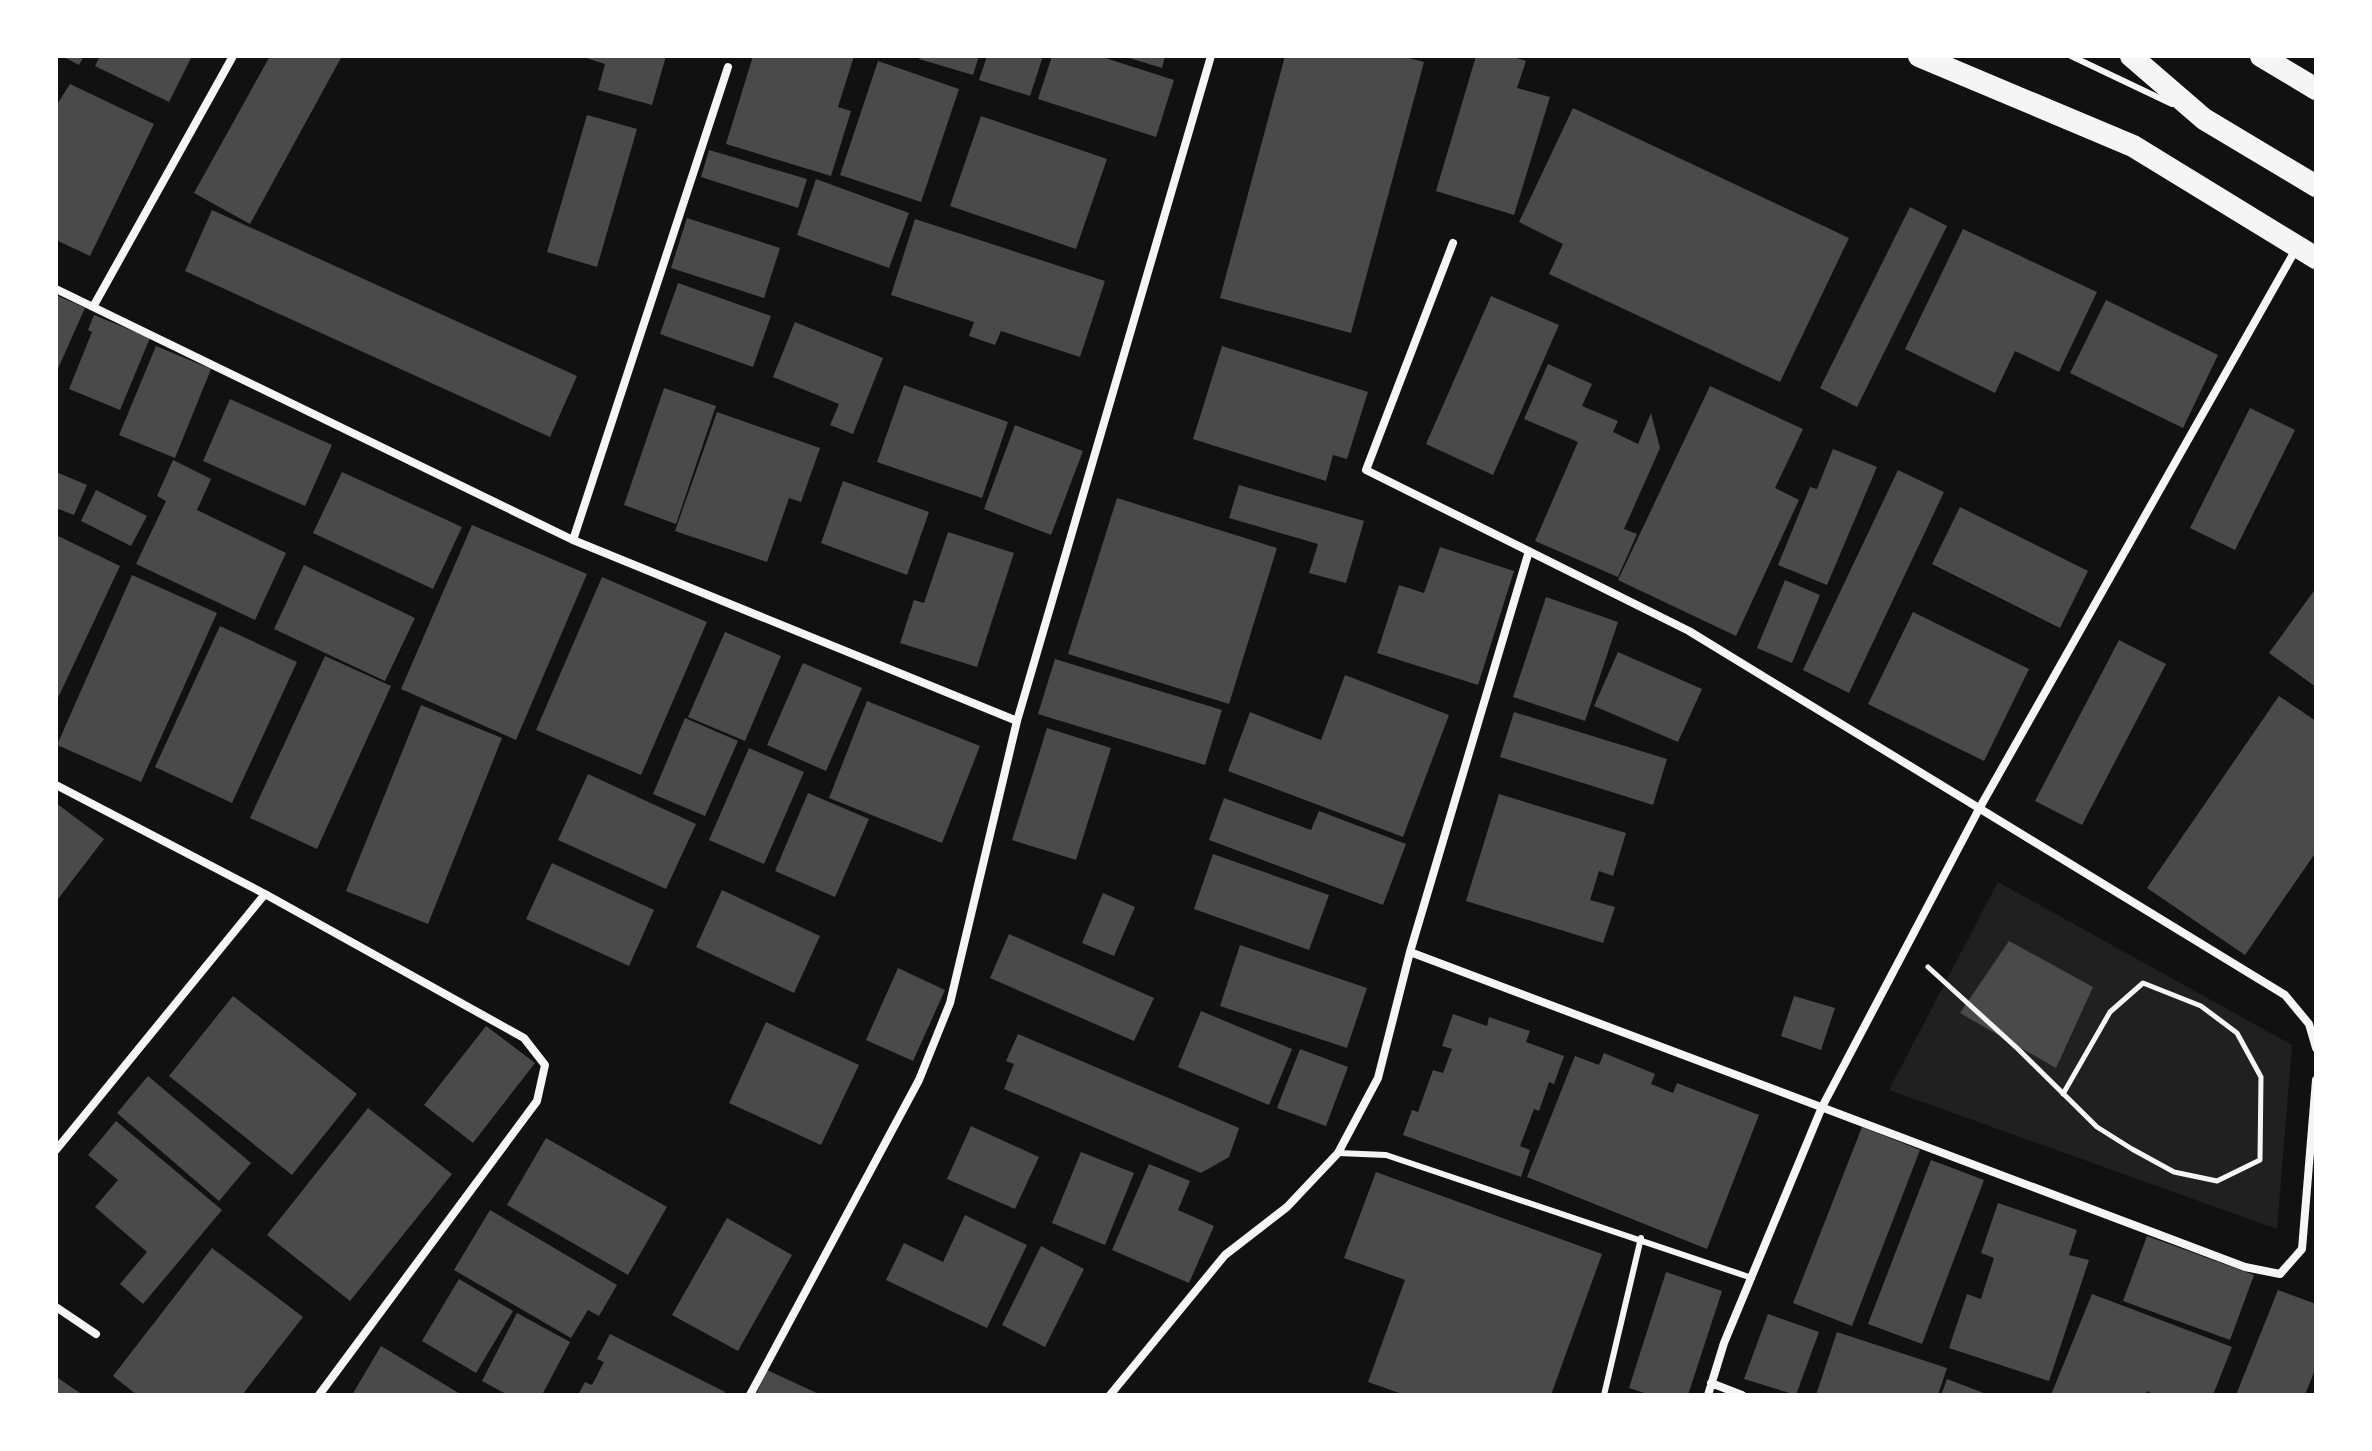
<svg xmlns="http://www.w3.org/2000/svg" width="2372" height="1451" viewBox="0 0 2372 1451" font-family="'Noto Sans',sans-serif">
	<rect width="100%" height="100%" fill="#111"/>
	<path fill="#202020" d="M1998,882l294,163 -15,184 -388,-139z"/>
	<path fill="#4a4a4a" d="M62,56h22l-5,9z
		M100,56h92l-23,46 -74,-36z
		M270,56h72l-92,168 -56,-31z
		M580,56h86l-14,49 -54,-15 7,-26z
		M753,56h101l-16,51 13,4 -20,65 -105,-32z
		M920,56h59l-6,19 -54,-16z
		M987,56h56l-13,40 -51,-16z
		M1052,56h47l75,24 -18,57 -118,-38z
		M1123,56h42l-3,12z
		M1285,56h116l23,6 -73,271 -131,-35z
		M1476,56h34l16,5 -9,27 33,9 -36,118 -78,-24z
		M878,61l81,28 -38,113 -81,-27z
		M70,84l84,40 -64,132 -34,-16v-134z
		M1573,108l276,130 -69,144 -231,-108 14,-30 -44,-22z
		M587,115l50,14 -40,138 -50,-15z
		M981,116l126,43 -31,90 -126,-43z
		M709,150l98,29 -9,29 -97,-31z
		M816,179l93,34 -20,55 -92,-33z
		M1910,207l37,19 -90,181 -37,-19z
		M212,210l365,166 -27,61 -365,-166z
		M687,218l93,30 -16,50 -93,-30z
		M915,219l190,62 -25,76 -79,-26 -6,14 -26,-9 5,-14 -83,-27z
		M1963,229l134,63 -38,80 -44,-21 -20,42 -90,-44z
		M678,283l93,33 -18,51 -93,-33z
		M56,295l29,13 -29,65z
		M1491,296l68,29 -66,150 -67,-31z
		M2106,300l112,55 -35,73 -113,-55z
		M94,315l56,23 -30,72 -51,-21 23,-57 -4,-2z
		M795,322l88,36 -30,76 -23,-9 9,-21 -66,-27z
		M156,346l55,23 -36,89 -56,-23z
		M1222,346l146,46 -21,67 -14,-4 -7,26 -133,-42z
		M1548,364l44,20 -10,22 36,15 -5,11 25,12 13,-31 9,35 -36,81 13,5 -19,43 -83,-36 43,-99 -54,-23z
		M904,385l104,37 -26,76 -105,-36z
		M1710,386l93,43 -28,59 24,12 -63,136 -118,-56z
		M664,388l52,18 -40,118 -52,-19z
		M230,399l102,46 -27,61 -102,-45z
		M2250,408l45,22 -60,120 -45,-22z
		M717,412l103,36 -19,54 -12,-4 -22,64 -92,-31z
		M1015,425l68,26 -32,84 -67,-26z
		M1833,449l44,18 -50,118 -49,-20 32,-78 7,2z
		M173,460l38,19 -14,31 89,43 -31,67 -119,-56 30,-63 -9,-5z
		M1898,470l46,22 -95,201 -46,-23z
		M56,472l31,13 -13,30 -18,-7z
		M342,472l120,55 -29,62 -120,-56z
		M843,481l86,31 -22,63 -86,-32z
		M1239,485l125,36 -18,62 -37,-10 9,-29 -89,-26z
		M96,490l51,26 -16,30 -50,-25z
		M1117,498l160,50 -48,156 -161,-50z
		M1960,507l128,64 -28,57 -128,-64z
		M472,525l115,49 -71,166 -115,-51z
		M948,532l66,21 -37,114 -77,-24 14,-43 10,3z
		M56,535l64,31 -64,136z
		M1440,547l74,24 -36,114 -101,-32 22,-68 25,8z
		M304,565l111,53 -30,63 -111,-52z
		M132,575l85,38 -76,169 -84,-37z
		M602,577l105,45 -66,153 -105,-45z
		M1785,580l35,15 -28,68 -35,-15z
		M2316,588v99l-47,-34z
		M1546,597l72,25 -33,99 -72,-24z
		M1913,612l116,57 -45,92 -116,-57z
		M220,626l77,36 -65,141 -77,-36z
		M725,632l56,24 -36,85 -57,-24z
		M2119,640l47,24 -84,161 -47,-24z
		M1618,652l84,37 -24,53 -84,-36z
		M325,656l66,30 -74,163 -67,-31z
		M1055,659l167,51 -17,55 -167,-51z
		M803,663l59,25 -36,83 -59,-26z
		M1345,675l104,40 -46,122 -175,-66 22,-59 71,28z
		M2279,696l37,25v131l-71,103 -98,-67z
		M867,701l113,45 -38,97 -113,-45z
		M421,705l81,33 -74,186 -82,-33z
		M1514,712l153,47 -14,46 -153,-48z
		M685,718l53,23 -33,75 -52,-22z
		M1047,728l64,20 -35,112 -64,-20z
		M749,748l55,24 -40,92 -55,-24z
		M588,774l108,50 -30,65 -108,-49z
		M808,793l61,26 -34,78 -60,-26z
		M1499,794l127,39 -13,43 -14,-5 -9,29 25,7 -12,36 -137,-42z
		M1224,798l87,32 8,-19 87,33 -23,61 -174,-65z
		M56,803l48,36 -46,60 -2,-2z
		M1213,854l116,41 -20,55 -115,-41z
		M552,863l102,47 -25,56 -103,-47z
		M722,890l98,46 -26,57 -98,-46z
		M1103,893l32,14 -21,49 -32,-13z
		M1009,934l145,64 -20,43 -144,-63z
		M2009,941l84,46 -37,81 -96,-55z
		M1240,945l127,43 -20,60 -127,-42z
		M898,968l47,22 -32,71 -47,-21z
		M233,996l124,98 -65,81 -123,-99z
		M1794,996l41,12 -14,42 -40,-14z
		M1201,1011l91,38 -23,56 -91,-38z
		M1453,1014l34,12 2,-9 41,14 -4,11 38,14 -10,28 -5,-2 -10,29 -5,-2 -14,37 10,4 -9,27 -118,-42 9,-25 6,2 15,-42 10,3 9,-24 -10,-3z
		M766,1022l93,43 -38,80 -92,-42z
		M486,1026l49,37 -62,80 -49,-38z
		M1018,1034l221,94 -10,29 -28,16 -197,-84 10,-25 -8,-3z
		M1300,1049l48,18 -22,59 -49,-18z
		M1604,1053l51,21 -4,10 22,9 4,-10 82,32 -52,134 -180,-72 48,-121 24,9z
		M148,1076l103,87 -32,38 -102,-88z
		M368,1108l84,66 -102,127 -83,-66z
		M116,1121l106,89 -79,94 -23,-20 27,-32 -52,-45 23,-27 -30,-25z
		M971,1126l68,31 -24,52 -68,-30z
		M1862,1127l58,23 -68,176 -59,-23z
		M546,1138l121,69 -39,68 -121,-70z
		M1081,1152l53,21 -29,72 -53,-22z
		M1931,1160l53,20 -62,164 -54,-20z
		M1149,1164l41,17 -12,29 36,16 -25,57 -77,-33z
		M1376,1172l226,82 -51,141h-146l-37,-13 37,-102 -61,-22z
		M1998,1203l79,27 -8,25 20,5 -40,121 -100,-33 18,-54 14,5 13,-41 -13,-5z
		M490,1210l127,75 -18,31 -11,-6 -17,28 -117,-68z
		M965,1215l62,30 -40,83 -101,-48 18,-37 39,19z
		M727,1218l65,37 -54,96 -66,-36z
		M2147,1236l107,39 -24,65 -107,-39z
		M1041,1246l43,23 -39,78 -43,-22z
		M212,1248l91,69 -61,78h-105l-24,-19z
		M1666,1272l56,19 -34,104h-37l-22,-7z
		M459,1279l54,32 -37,62 -54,-32z
		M2278,1290l38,14v63l-11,28h-69z
		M2092,1294l140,53 -19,48h-58l-8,-4 -1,4h-95z
		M517,1313l53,29 -28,53h-34l-26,-14z
		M1768,1314l51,18 -23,63 -52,-16z
		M1837,1332l110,36 -9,27h-122z
		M610,1334l115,58 -2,3h-145l7,-13 7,3 12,-23 -7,-3z
		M381,1346l81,49h-110z
		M767,1370l54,25h-65z
		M58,1378l25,17h-27z
		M1947,1379l42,16h-48z"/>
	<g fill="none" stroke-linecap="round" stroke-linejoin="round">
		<path stroke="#f5f5f5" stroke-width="5" d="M1928,967l90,82 79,78 35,22 42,23 43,9 43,-21 1,-83 -24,-44 -36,-27 -58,-23 -33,29 -47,82"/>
		<path stroke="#f5f5f5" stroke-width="6" d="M2071,56l101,48
			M1338,1153l48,2 366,123
			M1604,1395l37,-157"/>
		<path stroke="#f5f5f5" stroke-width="8" d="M1453,243l-87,227 323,161 596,364 24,29 7,24
			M56,289l517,251 444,181
			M93,307l140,-251
			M573,540l155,-473
			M56,785l209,109 259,144 21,27 -8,36 -218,294
			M1410,952l835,315 35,7 22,-25 14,-169
			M56,1150l209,-256
			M56,1307l40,27
			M1711,1383l31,12
			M750,1395l169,-315 31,-77 67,-282 194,-665
			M1110,1395l115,-140 62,-48 51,-54 40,-75 32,-126 119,-401
			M1708,1395l16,-52 98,-236 157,-298 317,-560"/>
		<path stroke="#f5f5f5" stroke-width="22" d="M1919,56l214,90 183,112
			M2131,56l73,63 112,67
			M2261,56l55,33"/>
	</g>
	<rect width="2372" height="1451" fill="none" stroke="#ffffff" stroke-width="116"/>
</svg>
